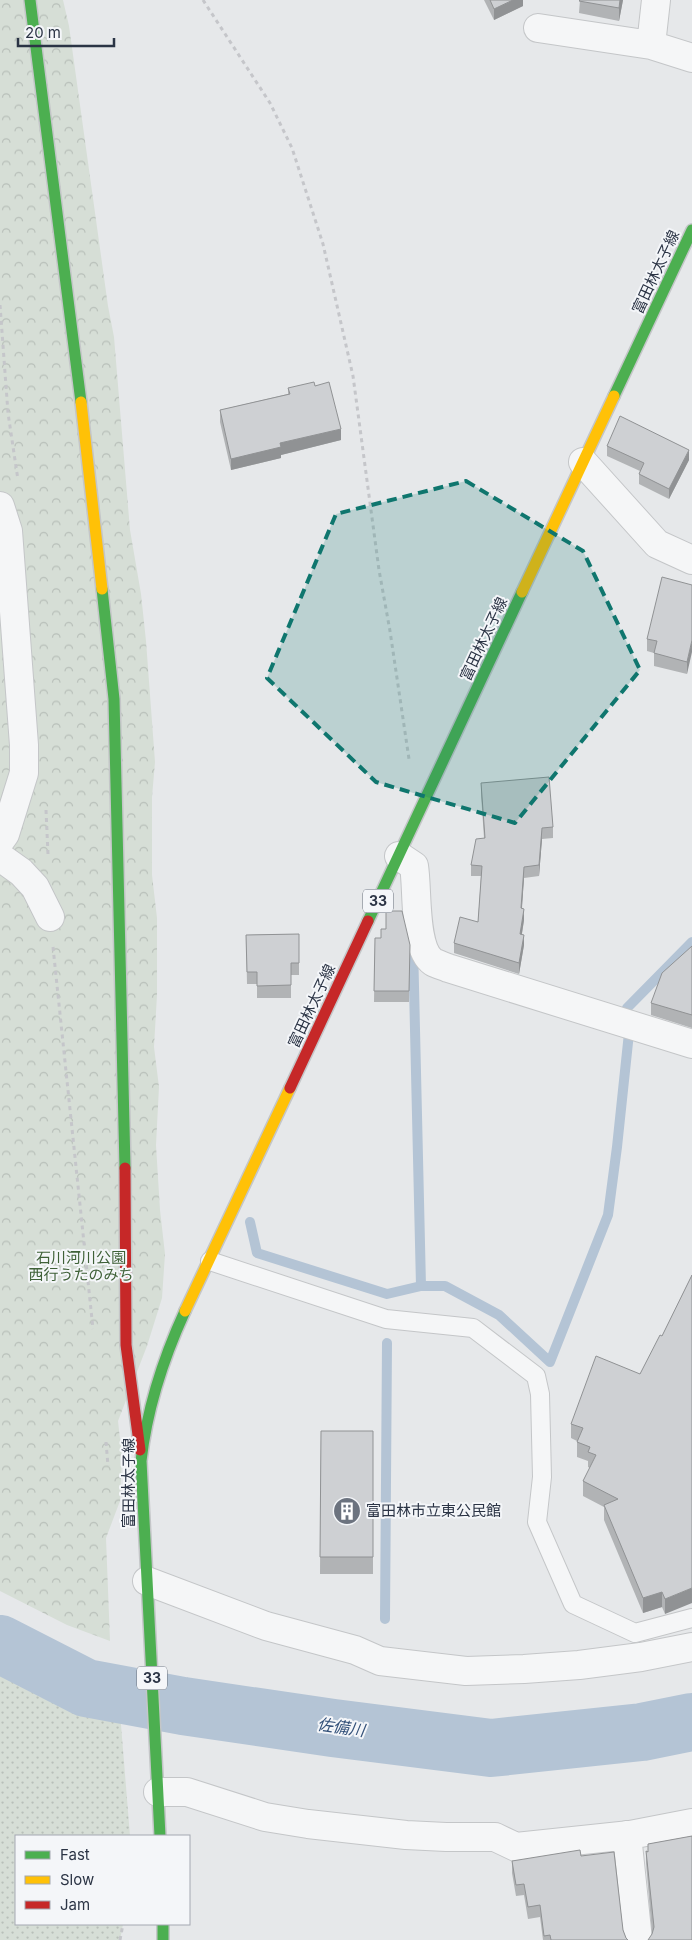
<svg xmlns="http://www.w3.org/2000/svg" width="692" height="1940" viewBox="0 0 692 1940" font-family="Inter,'Noto Sans JP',sans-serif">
	<defs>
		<pattern id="grass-dots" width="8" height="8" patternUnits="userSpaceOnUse" patternTransform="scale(1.25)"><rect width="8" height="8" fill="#d6ded6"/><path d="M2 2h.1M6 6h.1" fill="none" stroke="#b8bfb9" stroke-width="1.8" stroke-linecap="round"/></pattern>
		<pattern id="park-crowns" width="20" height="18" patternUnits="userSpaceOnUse" patternTransform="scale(1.25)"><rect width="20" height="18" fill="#d6ded6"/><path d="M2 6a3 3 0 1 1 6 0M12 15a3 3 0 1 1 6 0" fill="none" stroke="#b8bfb9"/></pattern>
		<pattern id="water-ripples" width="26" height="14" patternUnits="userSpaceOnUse" patternTransform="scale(1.25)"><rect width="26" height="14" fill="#b4c4d5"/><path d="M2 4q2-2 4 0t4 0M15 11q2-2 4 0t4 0" fill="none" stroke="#93a0af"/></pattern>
	</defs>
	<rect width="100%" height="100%" fill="#e6e8ea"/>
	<path fill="url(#grass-dots)" d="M0,1661l87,39h32l11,136h-114v88h107l-3,16h-120z"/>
	<path fill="url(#park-crowns)" d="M0,0h63l6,26 39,280 6,31 16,193 11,64 5,47 9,121 -3,35v78l5,43v77l-3,52 5,40 -3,58 4,65 5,44 -3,44 -15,48 -29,75 4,36 -2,44 -14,37 4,103 -43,-16 -67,-34z"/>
	<path fill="url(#water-ripples)" d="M0,1634l89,45 28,6 2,15h-32l-87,-39z"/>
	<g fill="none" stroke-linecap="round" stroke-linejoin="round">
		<path stroke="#b4c4d5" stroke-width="10" d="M413,944l8,342
			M250,1222l7,31 130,41 34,-8h24l54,29 51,47 58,-147 9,-68 12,-114 -2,-25 65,-66
			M385,1619l2,-276"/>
		<path stroke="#b4c4d5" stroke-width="58" d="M0,1644l86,44 97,18 150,22 158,20 151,-16 50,-10"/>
		<g stroke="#c4c6c8" stroke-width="20">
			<path id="lane" d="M210,1261l176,58 87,9 63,48 4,18 2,83 -5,45 36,82 62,29 57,-15"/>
		</g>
		<g stroke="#c4c6c8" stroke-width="30">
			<path id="street" d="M538,28l113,17 41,13
				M651,45l5,-45
				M583,462l74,82 35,16
				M0,506l8,25 16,214v28l-19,61 -5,7
				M399,856l15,10c4,24 -1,82 19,96 4,2 10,4 15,6l244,76
				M0,857l21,15 14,15 15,30
				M147,1581l119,45 89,24 25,11 86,10 58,-2 55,-4 62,-8 51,-10
				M158,1792h29l78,25 43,7 98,11 40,2h49l21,10 114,-12 62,-12
				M627,1835l11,105"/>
		</g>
		<g stroke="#c4c6c8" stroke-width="14">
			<path id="fast" d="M30,0l51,402
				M614,396l78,-166
				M102,589l12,110 11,469
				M368,921l154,-329
				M160,1836l-19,-375c6,-53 22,-102 44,-150
				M163,1924v16"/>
		</g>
		<g stroke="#c4c6c8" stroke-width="14">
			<path id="slow" d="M81,402l21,187
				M522,592l92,-196
				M185,1311l105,-223"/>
		</g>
		<g stroke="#c4c6c8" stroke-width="14">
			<path id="jam" d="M290,1088l78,-167
				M125,1168l1,177 14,105"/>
		</g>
		<path stroke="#c5c6ca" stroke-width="3" stroke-dasharray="4 4" stroke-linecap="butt" d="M203,0l67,103 22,45 31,96 30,132 26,194 11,61 19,128
			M0,305l8,108 10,67
			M46,810l2,44
			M53,947l40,382
			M106,1442l2,24
			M120,1940l3,-16"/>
		<use href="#lane" stroke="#f5f6f7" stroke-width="18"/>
		<use href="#street" stroke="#f5f6f7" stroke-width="28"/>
		<use href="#fast" stroke="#4caf50" stroke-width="11"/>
		<use href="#slow" stroke="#ffc107" stroke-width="11"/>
		<use href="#jam" stroke="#c62828" stroke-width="11"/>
	</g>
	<path fill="#b1b3b5" d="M484,0h39v6l-29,14z
		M580,0h43l-4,21 -40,-8z
		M315,386l26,54 -60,15v3l-50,12 -11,-48v-12l68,-16v-6z
		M607,446l82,14 -20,39 -30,-15v-10l1,-3 -33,-15z
		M692,585l-5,89 -33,-8v-13l-7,-2v-12z
		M481,783l72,44v11l-11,1 -3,37 -15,2 -2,31 2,11 -2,14 2,11 -5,29 -65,-21v-10l24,-21 3,-46h-10v-11l13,-27 -3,-44z
		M299,934v41h-8v23h-34v-14h-10l-1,-49z
		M375,938l35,7 -1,57h-35z
		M692,946v82l-41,-13v-12z
		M692,1275l-27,339 -3,-7 -19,6 -39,-93v-13l-21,-11v-15l7,-13 -2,-1v-6l-11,-4v-16l-6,-3v-14l69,-50 22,-38z
		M321,1431h52v143h-53z
		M692,1836l-40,98 -6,-71v-12h2v-7z
		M581,1856l42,74 3,8 2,2h-85l-3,-23 -12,2 -4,-24 -8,1 -4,-23v-12z"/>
	<path fill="#909294" d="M513,0h10v6l-29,14v-11z
		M620,0h3l-4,21v-13z
		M341,429v11l-60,15v3l-50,12v-11l49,-16z
		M689,450v10l-20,39v-10z
		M692,640v12l-5,22v-12z
		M542,828v11l-3,37v-11z
		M524,867v11l-3,41v-11z
		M524,909v11l-4,25v-11z
		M524,935v10l-5,29v-11z
		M692,1588v15l-27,11v-15z
		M662,1592v15l-19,6v-15z"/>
	<path fill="#ced0d3" stroke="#909294" d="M490,0h23l-19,9z
		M580,0h40l-1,8 -40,-7z
		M314,382l1,4 14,-4 12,47 -61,14 1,4 -50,12 -11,-49 70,-16 -2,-6z
		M620,416l69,34 -20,39 -30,-15 5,-11 -37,-17z
		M662,577l30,8v55l-5,22 -33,-9 3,-12 -10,-2z
		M549,777l4,50 -11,1 -3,37 -15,2 -3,41 3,1 -4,25 4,1 -5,28 -65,-20 6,-26 18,5 4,-56 -11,-1 5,-26 9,-1 -4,-55z
		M386,911h16l8,34 -1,46h-35l1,-53h6v-9h5z
		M299,934v29h-8v22l-34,1v-14h-10l-1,-37z
		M692,946v69l-41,-12 11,-30z
		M692,1275v313l-27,11 -3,-7 -19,6 -39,-93 14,-6 -35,-18 13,-26 -8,-3 2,-5 -13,-5 6,-14 -12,-4 25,-68 44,18 20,-39 2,1z
		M321,1431h52v126h-53z
		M692,1836v104h-44l4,-6 2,-7 -8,-76 2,1v-8z
		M580,1850l1,6 33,-4 9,78 3,8 2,2h-77l-1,-5 -6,1 -4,-31 -12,2 -4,-23 -8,1 -4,-24z"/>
	<path fill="#0f766e" fill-opacity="0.2" stroke="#0f766e" stroke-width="4" stroke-dasharray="10 6" stroke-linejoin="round" d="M466,481l117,70 57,119 -125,153 -139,-41 -109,-104 69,-164z"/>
	<defs>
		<g id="building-disc" transform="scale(1.4375)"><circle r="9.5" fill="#6c737f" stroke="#f4f6f9"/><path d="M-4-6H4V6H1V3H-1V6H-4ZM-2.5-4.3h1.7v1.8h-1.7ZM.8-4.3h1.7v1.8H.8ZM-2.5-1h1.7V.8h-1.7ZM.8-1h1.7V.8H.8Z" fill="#fff"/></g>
	</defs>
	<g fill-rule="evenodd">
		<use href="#building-disc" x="347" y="1511"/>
	</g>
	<g text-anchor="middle" stroke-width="4" stroke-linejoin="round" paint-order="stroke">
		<g fill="#f4f6f9" stroke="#676e7b" stroke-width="1">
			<rect x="363" y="889.5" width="30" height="23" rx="4"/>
			<rect x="137" y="1666.5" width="30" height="23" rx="4"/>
		</g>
		<g font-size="14" font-weight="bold" fill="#2b3445">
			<text x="378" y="906">33</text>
			<text x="152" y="1683">33</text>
		</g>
		<g font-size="15" fill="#2b3445" stroke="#f4f6f9">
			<text transform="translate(656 272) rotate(-65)" y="5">富田林太子線</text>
			<text transform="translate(484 639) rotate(-65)" y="5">富田林太子線</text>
			<text transform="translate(312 1006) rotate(-65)" y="5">富田林太子線</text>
			<text transform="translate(129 1483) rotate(-90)" y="5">富田林太子線</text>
		</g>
		<g font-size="15" fill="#3f6138" stroke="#f4f6f9">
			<text x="81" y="1263">石川河川公園<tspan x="81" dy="17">西行うたのみち</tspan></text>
		</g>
		<g font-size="15" fill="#2b3445" stroke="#f4f6f9" text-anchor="start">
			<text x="366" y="1516">富田林市立東公民館</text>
		</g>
		<g font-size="16" font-style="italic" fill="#34527a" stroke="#f4f6f9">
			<text transform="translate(341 1727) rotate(8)" y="6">佐備川</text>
		</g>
	</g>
	<rect x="15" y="1835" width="175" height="90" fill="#f4f6f9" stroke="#a4a8b1"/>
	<rect x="25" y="1851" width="25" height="8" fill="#4caf50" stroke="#a4a8b1"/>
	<text x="60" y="1860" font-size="15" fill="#2b3445">Fast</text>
	<rect x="25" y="1876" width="25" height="8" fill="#ffc107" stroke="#a4a8b1"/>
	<text x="60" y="1885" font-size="15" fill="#2b3445">Slow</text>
	<rect x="25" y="1901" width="25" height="8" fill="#c62828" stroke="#a4a8b1"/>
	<text x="60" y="1910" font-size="15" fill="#2b3445">Jam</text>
	<path d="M18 38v8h96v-8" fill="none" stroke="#2b3445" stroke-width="2.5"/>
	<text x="25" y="38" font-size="15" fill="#2b3445" stroke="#f4f6f9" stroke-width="4" paint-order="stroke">20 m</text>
</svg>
